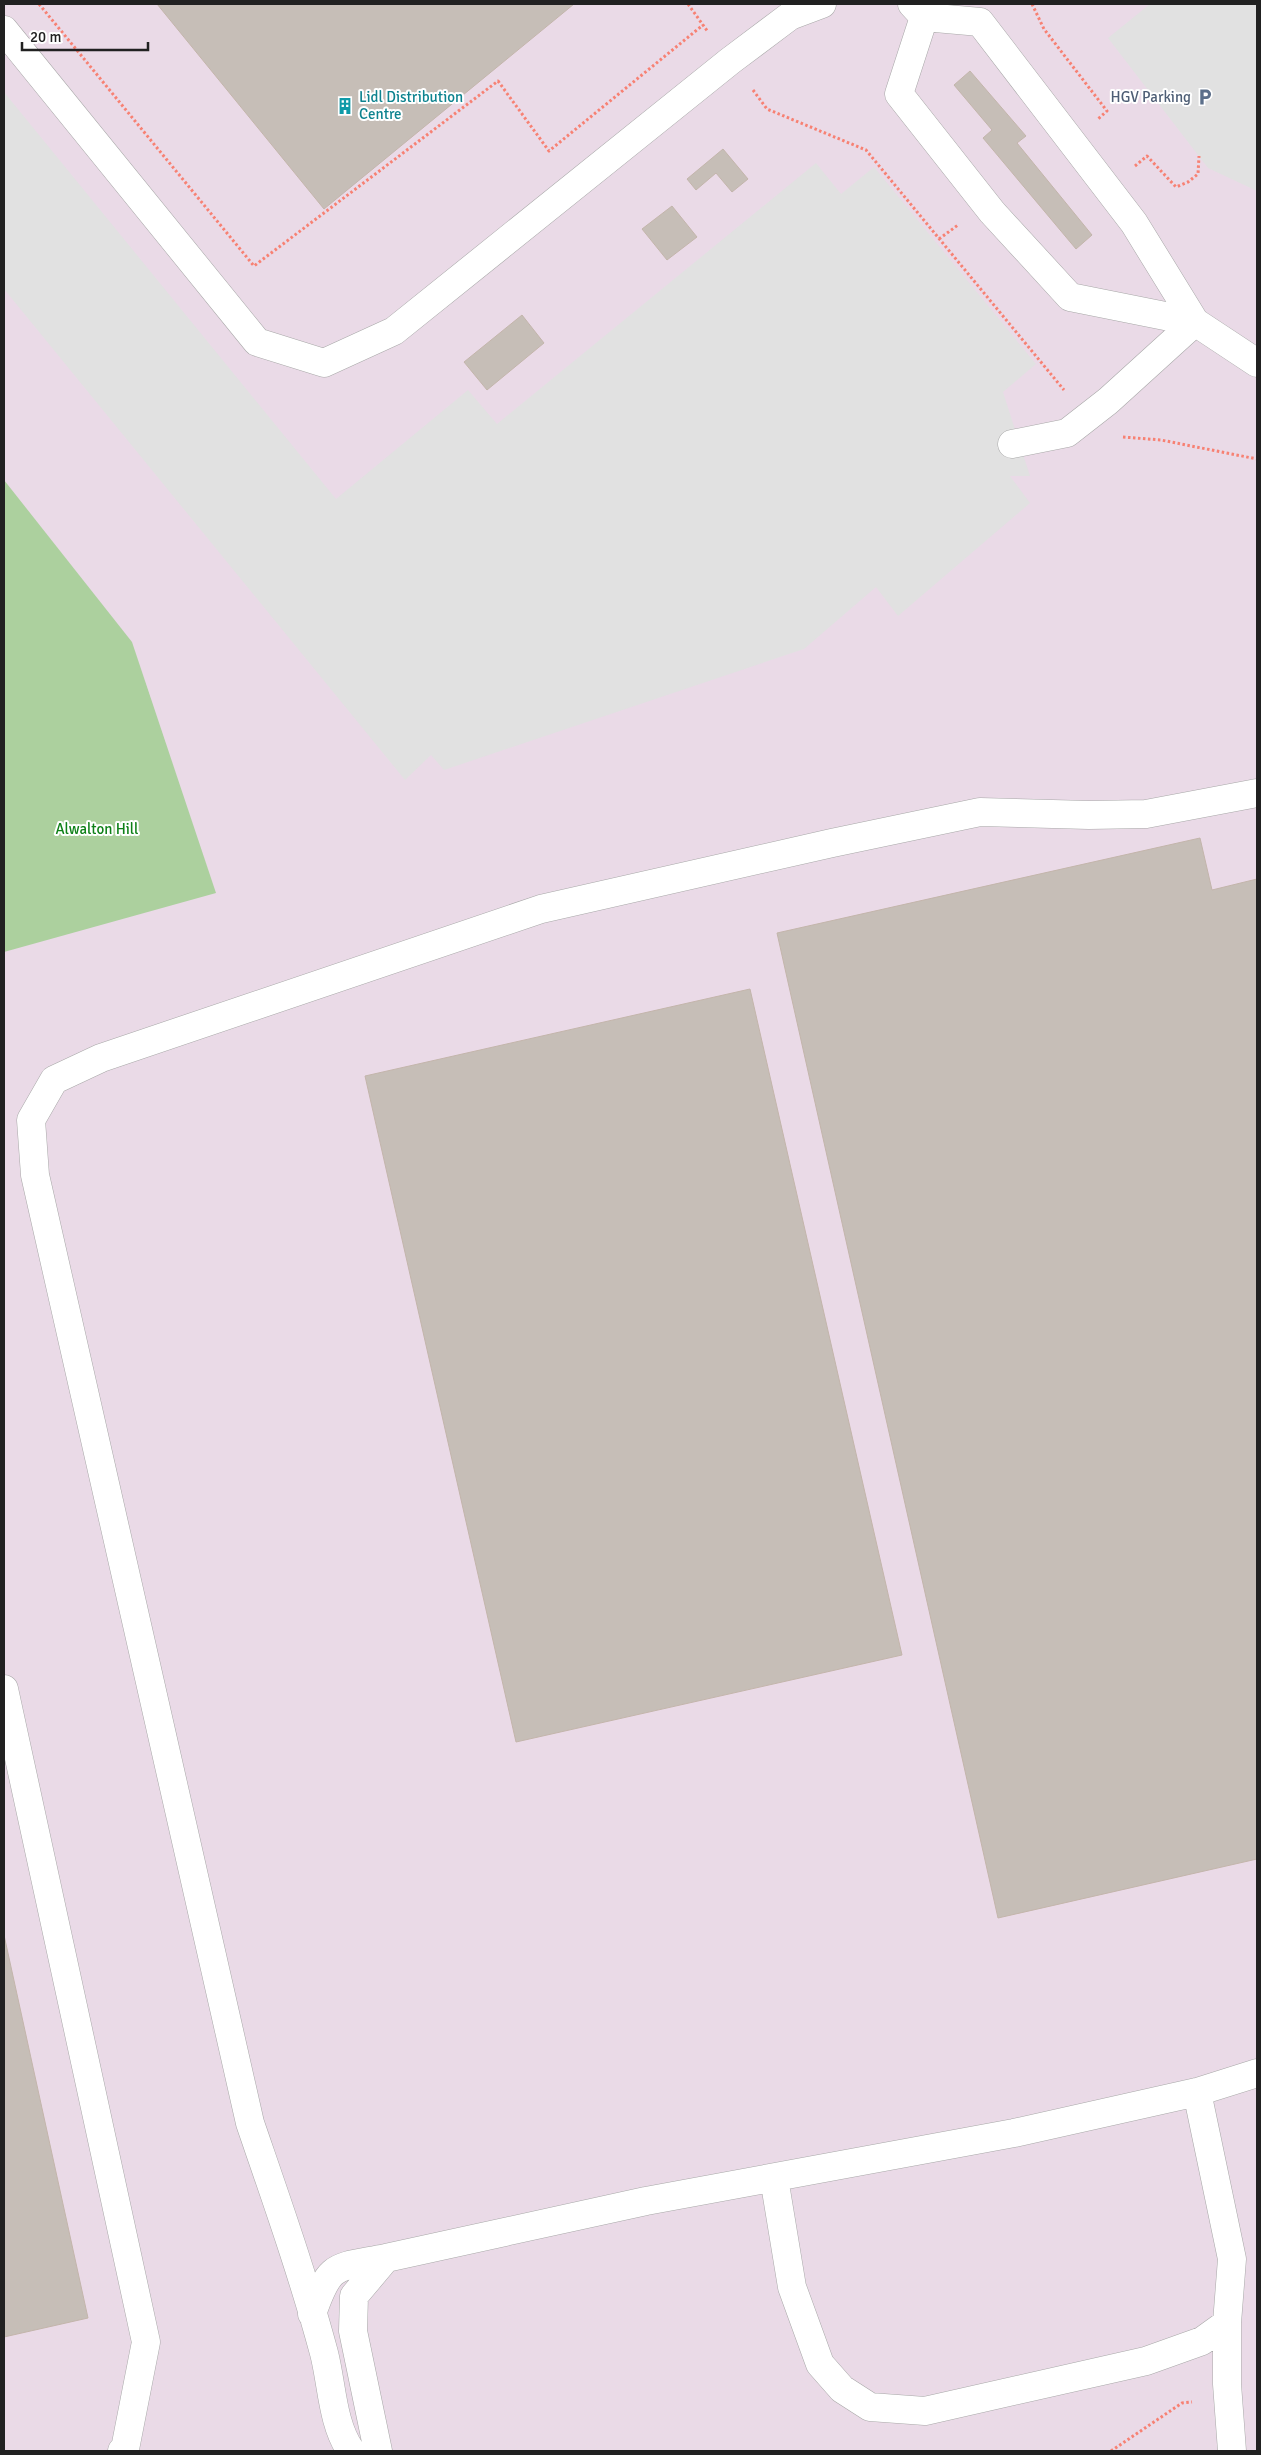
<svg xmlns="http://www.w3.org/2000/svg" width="1261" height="2455" viewBox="0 0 1261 2455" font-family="Signika,sans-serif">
	<rect width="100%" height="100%" fill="#f1eee8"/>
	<path fill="#eadae7" d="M4,4h1253v2447h-1253z"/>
	<path fill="#acd09e" d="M4,480l128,162 84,251 -212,59z"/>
	<path fill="#e1e1e1" d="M1150,4h107v187l-49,-23 -100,-130z
		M4,92l332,407 132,-109 29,34 319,-261 25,31 33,-27 162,197 -33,28 27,84h-20l20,27 -132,113 -22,-29 -72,62 -360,121 -13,-15 -26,25 -401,-491z"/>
	<path fill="#c6beb7" stroke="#c3b5ab" d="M157,4h417l-250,205z
		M970,71l56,65 -9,7 75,92 -16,14 -93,-111 9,-8 -38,-45z
		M723,149l25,30 -16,13 -16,-19 -20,17 -9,-11z
		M672,206l25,31 -30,23 -25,-31z
		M522,315l22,28 -57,47 -23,-28z
		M1200,838l12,52 45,-11v980l-259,59 -221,-985z
		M750,989l152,666 -386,87 -151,-666z
		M4,1935l84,383 -84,19z"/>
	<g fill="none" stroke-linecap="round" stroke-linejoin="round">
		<g stroke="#a8a8a8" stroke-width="29">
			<path id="minor" d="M912,4l12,13 56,5 154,201 61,99
				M924,17l-25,77 93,118 78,85 125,25 62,41
				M4,30l253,312 67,21 70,-32 336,-270 60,-45 32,-12
				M1012,444l55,-11 41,-32 87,-79
				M4,1689l142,653 -21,107 -3,2
				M1197,2092l35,167 -5,64v61l5,67
				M774,2178l18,109 28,77 22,25 28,18 55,4 221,-50 56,-20 25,-18
				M312,2314c18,-52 22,-46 74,-56
				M351,2451c-19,-27 -19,-67 -27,-98 -21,-78 -48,-154 -74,-230l-215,-948 -4,-55 23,-40 47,-22 440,-149 291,-66 148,-31 109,3 57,-1 111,-21
				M378,2451l-25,-120 1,-35 32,-38 260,-57 368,-68 183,-41 60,-19"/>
		</g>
		<path stroke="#f78173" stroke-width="3" stroke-dasharray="2.5 2.5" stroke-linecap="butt" d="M39,4l215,262 244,-185 51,70 154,-126
			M688,4l20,28
			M1032,4l12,25 63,82 -9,8
			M753,90l14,19 99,41 198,240
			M1135,166l12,-10 29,31 12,-5 10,-8 1,-18
			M939,239l19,-14
			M1123,437l38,3 96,19
			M1111,2451l71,-48 10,-1"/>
		<use href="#minor" stroke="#fff" stroke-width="28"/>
	</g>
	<defs>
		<g id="parking-bare" transform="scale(1.35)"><path d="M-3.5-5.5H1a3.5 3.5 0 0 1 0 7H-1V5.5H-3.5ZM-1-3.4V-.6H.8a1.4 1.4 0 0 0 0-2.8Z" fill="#5c6f8a" stroke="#fff" stroke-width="2.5" paint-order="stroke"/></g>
		<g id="building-bare" transform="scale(1.35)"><path d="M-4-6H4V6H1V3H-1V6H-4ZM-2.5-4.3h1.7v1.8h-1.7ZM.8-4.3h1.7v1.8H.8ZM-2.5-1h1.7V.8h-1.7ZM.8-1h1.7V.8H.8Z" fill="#0f9aa8" stroke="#fff" stroke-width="2.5" paint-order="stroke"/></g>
	</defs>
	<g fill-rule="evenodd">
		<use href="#parking-bare" x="1205" y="97"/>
		<use href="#building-bare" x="345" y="106"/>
	</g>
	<g text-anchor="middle" stroke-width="4" stroke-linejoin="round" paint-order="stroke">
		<g font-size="15" fill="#0d838f" stroke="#fff" text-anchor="start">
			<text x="359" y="102">Lidl Distribution<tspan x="359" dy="17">Centre</tspan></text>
		</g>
		<g font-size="15" fill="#4e5e75" stroke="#fff" text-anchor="end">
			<text x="1191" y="102">HGV Parking</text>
		</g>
		<g font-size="15" fill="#0e8018" stroke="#fff">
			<text x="97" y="834">Alwalton Hill</text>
		</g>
	</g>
	<rect width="1261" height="2455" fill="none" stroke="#212121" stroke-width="10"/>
	<path d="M22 42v8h126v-8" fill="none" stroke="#212121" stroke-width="2.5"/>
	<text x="30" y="42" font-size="15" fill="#212121" stroke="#ffffff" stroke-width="4" paint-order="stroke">20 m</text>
</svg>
